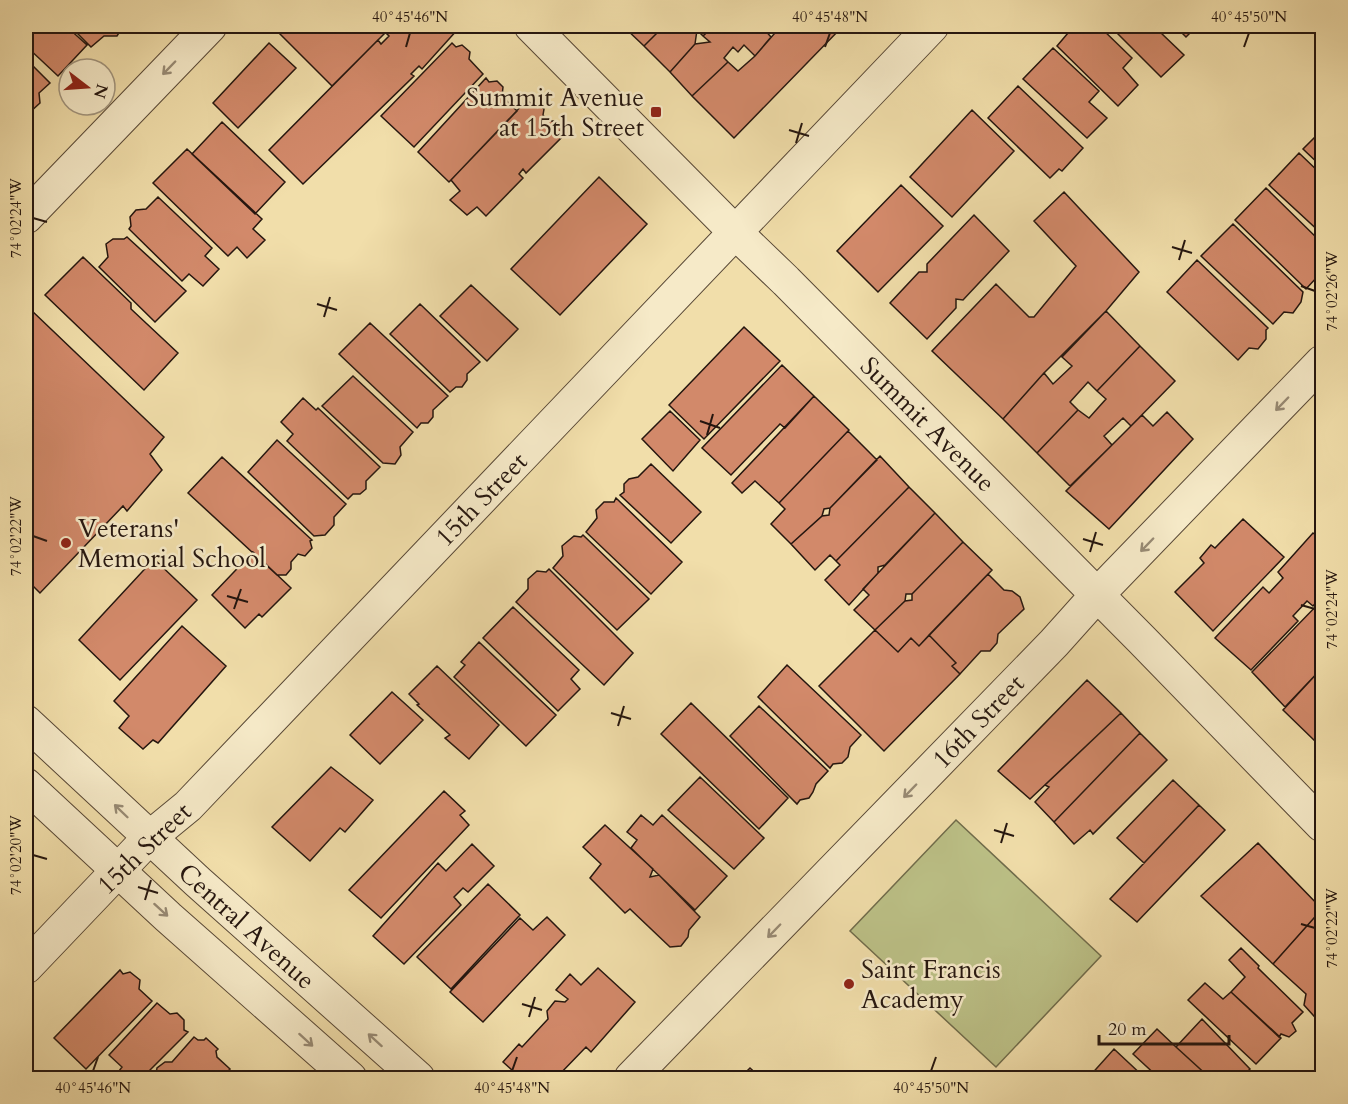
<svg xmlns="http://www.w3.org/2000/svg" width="1348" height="1104" viewBox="0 0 1348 1104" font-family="Cardo,serif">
	<rect width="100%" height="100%" fill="#f1deaa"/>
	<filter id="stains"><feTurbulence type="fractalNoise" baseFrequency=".00333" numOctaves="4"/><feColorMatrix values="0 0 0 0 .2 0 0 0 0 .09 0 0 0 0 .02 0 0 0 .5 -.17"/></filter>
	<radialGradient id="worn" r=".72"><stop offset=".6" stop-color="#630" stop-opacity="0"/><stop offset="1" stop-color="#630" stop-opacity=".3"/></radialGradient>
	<path fill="#bcc187" stroke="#706c4b" stroke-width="1.5" d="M956,820l145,136 -105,111 -146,-136z"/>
	<path fill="#d2896a" stroke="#25160f" stroke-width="1.5" d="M28,26h38l21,19 -29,31 -32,-30v-17z
		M70,26h53l-1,2 -5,8h-13l-13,11z
		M280,26h112l-60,60 -56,-56z
		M392,26h63l3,3 -36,40 -3,-3 -8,8 3,2 -111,108 -34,-34 109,-110 3,4 8,-8 -4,-4z
		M623,26h41l-20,20z
		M664,26h50l-11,10 -6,-6 -2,14 -25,28 -26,-26z
		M714,26h49l-1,1 9,10 -16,19 -11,-11 -6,7 -5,-5 -9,11 4,4 -36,34 -22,-24 25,-28 15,-2 -7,-6z
		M781,26h62l-109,112 -42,-42 36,-34 10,9 17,-15z
		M1067,26h32l33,32 -9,10 15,17 -20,21 -61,-60 11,-13z
		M1110,26h55l-6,5 25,24 -23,22z
		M1175,26h22l-11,11z
		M269,43l27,25 -58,60 -25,-25z
		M452,43l4,4 6,-2 8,7 -1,7 14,15 -69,73 -33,-31z
		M1053,48l46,43 -10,11 18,16 -20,20 -64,-59z
		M26,59l24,24 -11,10 1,10 -11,10h-3z
		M486,78l3,4 8,-1 6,6 -1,9 15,15 -68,71 -31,-30z
		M1018,86l65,62 -21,23 -3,-2 -9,9 -62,-60z
		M527,100l5,4h6l6,5 -1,6 4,6h8l6,5 -1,7 2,4 -36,36 -3,-4 -4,5 4,4 -37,38 -9,-9 -10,8 -17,-15 10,-9 -9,-11z
		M972,110l42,41 -62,66 -42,-40z
		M222,122l63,60 -30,32 -63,-60z
		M1322,130v37l-19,-18z
		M187,149l75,70 -9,10 12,11 -18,18 -10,-11 -9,9 -75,-73z
		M1299,153l23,22v59l-53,-49z
		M599,177l48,47 -87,91 -49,-46z
		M901,185l42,41 -65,66 -41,-41z
		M1266,188l56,55v33h-4l-12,13 -71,-69z
		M1064,192l75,80 -33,39 -62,62 -41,46 -71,-68 64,-67 33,33h5l42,-51 -42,-45z
		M158,197l54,51 -7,8 14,13 -16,17 -14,-12 -7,7 -53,-52 2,-3 -1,-9 6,-7 10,-1z
		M974,215l35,36 -46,49 -7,-1v9l-29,31 -37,-36 29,-31h8v-8z
		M1233,224l70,68 -2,10 -8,11 -9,-1 -11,12 -72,-68z
		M127,237l59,54 -31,31 -56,-55 9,-10 -2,-13 7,-5h11z
		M83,257l48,46v6l47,44 -34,37 -99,-95z
		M1197,260l71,68 -2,2v9l-8,10 -9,-1 -11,12 -71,-68z
		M471,285l47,44 -31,32 -47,-45z
		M420,304l60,58 -13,12v6l-5,7h-6l-6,5 -60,-58z
		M30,309l134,128 -14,17 12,16 -35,41 -4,-5 -83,87 -11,-11 -3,3v-272z
		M1106,311l34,35 -43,45 -9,-9 -18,20 8,8 -41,43 -34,-34 41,-46 9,11 19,-18 -10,-9z
		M370,323l78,73 -15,14v7l-5,6h-7l-4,5 -78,-74z
		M744,327l36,34 -76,78 -35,-34z
		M1140,346l35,35 -44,45 -8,-8 -19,18 8,9 -42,41 -33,-33 41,-43 11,8 17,-19 -9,-8z
		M782,365l32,31 -29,32 -5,-4 -49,51 -29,-27z
		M353,376l60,56 -13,15 1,8 -6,9 -12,-1 -61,-57z
		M814,396l35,34 -70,73 -24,-22 -13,12 -10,-10z
		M303,398l13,12 2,-2 62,59 -14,14v8l-6,5h-7l-5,5 -61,-58 6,-7 -12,-12z
		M670,411l30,29 -27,31 -31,-32z
		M1167,412l26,27 -84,90 -43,-38 76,-76 11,11z
		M848,431l29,29 -47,48 -6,1 -2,7 -31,28 -20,-20 14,-15 -6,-6z
		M277,440l69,64 -12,13v8l-9,10 -11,1 -66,-64z
		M880,456l29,31 -73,74 -6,-6 -15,15 -24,-26 31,-28 7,-1 1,-7z
		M222,457l90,83 -2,1 2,7 -7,8 -7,-2 -7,8v7l-5,6h-9l-89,-82z
		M651,464l50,48 -30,31 -51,-48 4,-3v-8l5,-5 9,-2z
		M909,487l26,26 -50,52 -7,2v6l-29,32 -24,-25 15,-15 -4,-4z
		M616,498l66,64 -31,32 -65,-62 11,-14 -1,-8 8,-8h10z
		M935,513l28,29 -51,52h-6l-1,7 -30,29 -21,-20 15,-15 -6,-6z
		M1243,519l41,38 -71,74 -38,-39 29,-29 -4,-5 11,-13 4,3z
		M1313,533l9,7v56l-9,10 -6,-5 -14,15 5,5 -47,49 -36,-32 48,-51 6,6 14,-15 -5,-6z
		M583,535l66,64 -32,31 -64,-62 10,-12 -1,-10 12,-10 7,1z
		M963,542l29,28 -73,76 -8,-8 -13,14 -23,-22 30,-29 7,-1v-6z
		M253,552l38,36 -29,29 -3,-3 -14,14 -33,-33z
		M154,559l43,41 -77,80 -41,-40z
		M549,569l84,84 -29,32 -88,-83 12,-13v-10l9,-8 9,1z
		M988,574l16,16 8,1 8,6 4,12 -26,25 -1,9 -7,8h-9l-21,23 -8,-8 4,-3 -27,-28z
		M1322,600v58l-2,2 2,4v4l-37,39 -33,-35z
		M513,607l66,63 -8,9 9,10 -22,22 -75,-73z
		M182,626l44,40 -68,77 -5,-3 -10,9 -24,-21 10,-12 -15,-15z
		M875,630l23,22 13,-14 8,8 10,-11 27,28 -4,3 8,8 -76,77 -65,-65z
		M479,642l77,73 -30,31 -72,-69 11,-12 -4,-3z
		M787,665l74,70 -11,12 -2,10 -6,6 -9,1 -3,4 -72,-71z
		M437,666l62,59 -30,34 -24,-21 5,-3 -33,-30 2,-1 -10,-10z
		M1322,668v70l-5,5 -34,-33z
		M1087,680l34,33 -91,86 -32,-28z
		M392,692l31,28 -43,44 -30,-29z
		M691,703l97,95 -29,31 -98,-95z
		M759,706l69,65 -12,13 -3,8 -4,6 -9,2 -3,4 -67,-68z
		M1121,713l19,20 -86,89 -19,-20 14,-15 -4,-2z
		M1140,733l27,27 -74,74 -3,-4 -16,14 -20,-22z
		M331,767l42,33 -28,32 -5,-4 -30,33 -38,-34z
		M700,777l64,61 -30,31 -66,-59z
		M1173,780l26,25 -55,58 -27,-25z
		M444,791l21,20 -5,4 9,10 -88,93 -32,-28z
		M1199,805l26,25 -88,92 -27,-23z
		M641,815l12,10 9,-10 65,61 -32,34 -64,-62 6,-8 -10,-8z
		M605,825l48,44 -3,8 9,-2 41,42 -11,13 -1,7 -7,9 -11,1 -40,-38 -5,4 -35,-35 11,-14 -18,-17z
		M1258,843l64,66 -49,55 -72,-68z
		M472,844l22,22 -26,26 -5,-4 -9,9 7,8 -57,59 -31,-28 65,-73 8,8z
		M488,884l32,31 -69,74 -34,-32z
		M1322,909v116l-18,-20 2,-11 -33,-30z
		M547,917l18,18 -82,87 -33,-30 70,-74 13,12z
		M1241,948l18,18 -1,2 45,44 -11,11 4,8 -7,6 -8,-3 -2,3 -48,-45 14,-15 -16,-17z
		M598,968l37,34 -44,50 -5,-5 -30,31h-35l-18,-16 16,-18 3,3 26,-28 -1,-8 8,-10 10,1 3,-3 -12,-9 14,-16 11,11z
		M120,970l3,4 7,-2 10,8 -1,9 13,12 -66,68 -32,-31z
		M1205,983l18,16 8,-7 50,46 -25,26 -68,-64z
		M157,1003l13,11 7,-1 7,7v10l4,2 -46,46h-24l1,-7 3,-4 -13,-12z
		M1202,1019l48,50 -9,9h-31l-34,-31z
		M1157,1029l19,18 34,31h-51l-26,-24z
		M194,1037l4,3h6l2,-2 12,11 -2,2 1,6 13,12 -9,9h-66l2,-10 8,-6h7z
		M1114,1049l31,29h-57z
		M750,1068l11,10h-21z"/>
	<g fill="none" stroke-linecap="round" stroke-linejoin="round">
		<g stroke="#584836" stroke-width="35">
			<path id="minor" d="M26,217l184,-191
				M26,722l172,160 220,196
				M26,785l142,132 182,161
				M631,1078l423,-435 43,-48 225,-233"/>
		</g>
		<g stroke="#584836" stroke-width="35">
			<path id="tertiary" d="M531,26l204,206 51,49 356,359 180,185
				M26,967l123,-129 39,-32 744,-780"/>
		</g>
		<use href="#minor" stroke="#f6eac8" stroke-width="33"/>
		<use href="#tertiary" stroke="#f6eac8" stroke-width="33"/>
	</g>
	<defs><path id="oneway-shaft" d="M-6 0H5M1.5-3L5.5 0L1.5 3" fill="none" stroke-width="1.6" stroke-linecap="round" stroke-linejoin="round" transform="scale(1.5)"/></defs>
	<g stroke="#988b75">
		<use href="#oneway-shaft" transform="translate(169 68) rotate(134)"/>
		<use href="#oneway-shaft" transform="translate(1282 404) rotate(134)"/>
		<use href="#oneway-shaft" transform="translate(1147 545) rotate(134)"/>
		<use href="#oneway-shaft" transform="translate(910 791) rotate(134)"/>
		<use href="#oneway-shaft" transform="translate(121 811) rotate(-136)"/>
		<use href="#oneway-shaft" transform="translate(161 910) rotate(42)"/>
		<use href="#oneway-shaft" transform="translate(774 931) rotate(134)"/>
		<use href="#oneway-shaft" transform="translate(306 1040) rotate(42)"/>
		<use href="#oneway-shaft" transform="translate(375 1040) rotate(-138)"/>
	</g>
	<path fill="none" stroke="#25160f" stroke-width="2" d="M406,47l4,-14M825,47l5,-14M1244,47l5,-14M789,130l20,6M796,143l6,-20M33,218l14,4M1172,247l20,6M1179,260l6,-20M1301,286l14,5M317,304l20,6M324,317l6,-20M700,421l20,7M707,435l6,-21M33,536l14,5M1083,539l20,6M1090,552l6,-20M227,596l21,6M1301,605l14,4M234,609l7,-20M611,713l20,6M618,726l6,-20M994,830l20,6M1001,843l6,-20M33,855l14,4M138,887l20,6M145,900l6,-20M1301,924l14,4M522,1004l20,6M529,1017l6,-20M93,1071l5,-14M512,1071l5,-14M931,1071l5,-14"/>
	<g fill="#8f2418" stroke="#f6eac8" stroke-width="2">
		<rect x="650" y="106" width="12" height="12" rx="3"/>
		<circle cx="66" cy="543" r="6"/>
		<circle cx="849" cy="984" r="6"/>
	</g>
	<g text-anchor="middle" stroke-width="5" stroke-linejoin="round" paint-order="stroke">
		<g font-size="26" fill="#25160f" stroke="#f6eac8" text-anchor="start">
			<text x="644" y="106" text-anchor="end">Summit Avenue<tspan x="644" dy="30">at 15th Street</tspan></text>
			<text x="78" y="537">Veterans'<tspan x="78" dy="30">Memorial School</tspan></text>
			<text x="861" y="978">Saint Francis<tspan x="861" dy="30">Academy</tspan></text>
		</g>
		<g font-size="26" fill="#25160f" stroke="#f6eac8">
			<text transform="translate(928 424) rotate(45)" y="9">Summit Avenue</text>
			<text transform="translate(481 499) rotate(-46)" y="9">15th Street</text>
			<text transform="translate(978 721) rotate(-46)" y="9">16th Street</text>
			<text transform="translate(144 848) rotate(-44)" y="9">15th Street</text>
			<text transform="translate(247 926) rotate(42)" y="9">Central Avenue</text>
		</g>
	</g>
	<rect width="1348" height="1104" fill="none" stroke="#f1deaa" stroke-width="66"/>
	<g transform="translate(87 87) rotate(107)"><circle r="28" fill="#f6eac8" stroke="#a2957e" stroke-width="1.5"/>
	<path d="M0-4.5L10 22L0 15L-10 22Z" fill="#8f2418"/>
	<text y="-9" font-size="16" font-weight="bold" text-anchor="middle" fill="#25160f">N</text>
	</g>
	<path d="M1099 1035v9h130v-9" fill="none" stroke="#25160f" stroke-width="3"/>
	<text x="1108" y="1035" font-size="18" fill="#25160f" stroke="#f6eac8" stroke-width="4.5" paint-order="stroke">20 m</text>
	<rect x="33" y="33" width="1282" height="1038" fill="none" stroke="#25160f" stroke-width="2"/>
	<g font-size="15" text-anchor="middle" fill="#25160f">
		<text x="410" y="22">40°45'46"N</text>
		<text x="830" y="22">40°45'48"N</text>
		<text x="1249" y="22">40°45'50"N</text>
		<text transform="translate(16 218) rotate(-90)" y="5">74°02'24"W</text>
		<text transform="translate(1332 291) rotate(-90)" y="5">74°02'26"W</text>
		<text transform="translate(16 536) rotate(-90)" y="5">74°02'22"W</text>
		<text transform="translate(1332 609) rotate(-90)" y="5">74°02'24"W</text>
		<text transform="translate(16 855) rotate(-90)" y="5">74°02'20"W</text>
		<text transform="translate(1332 928) rotate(-90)" y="5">74°02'22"W</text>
		<text x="93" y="1093">40°45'46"N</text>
		<text x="512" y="1093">40°45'48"N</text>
		<text x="931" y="1093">40°45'50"N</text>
	</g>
	<rect width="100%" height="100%" filter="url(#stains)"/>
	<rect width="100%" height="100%" fill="url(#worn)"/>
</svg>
